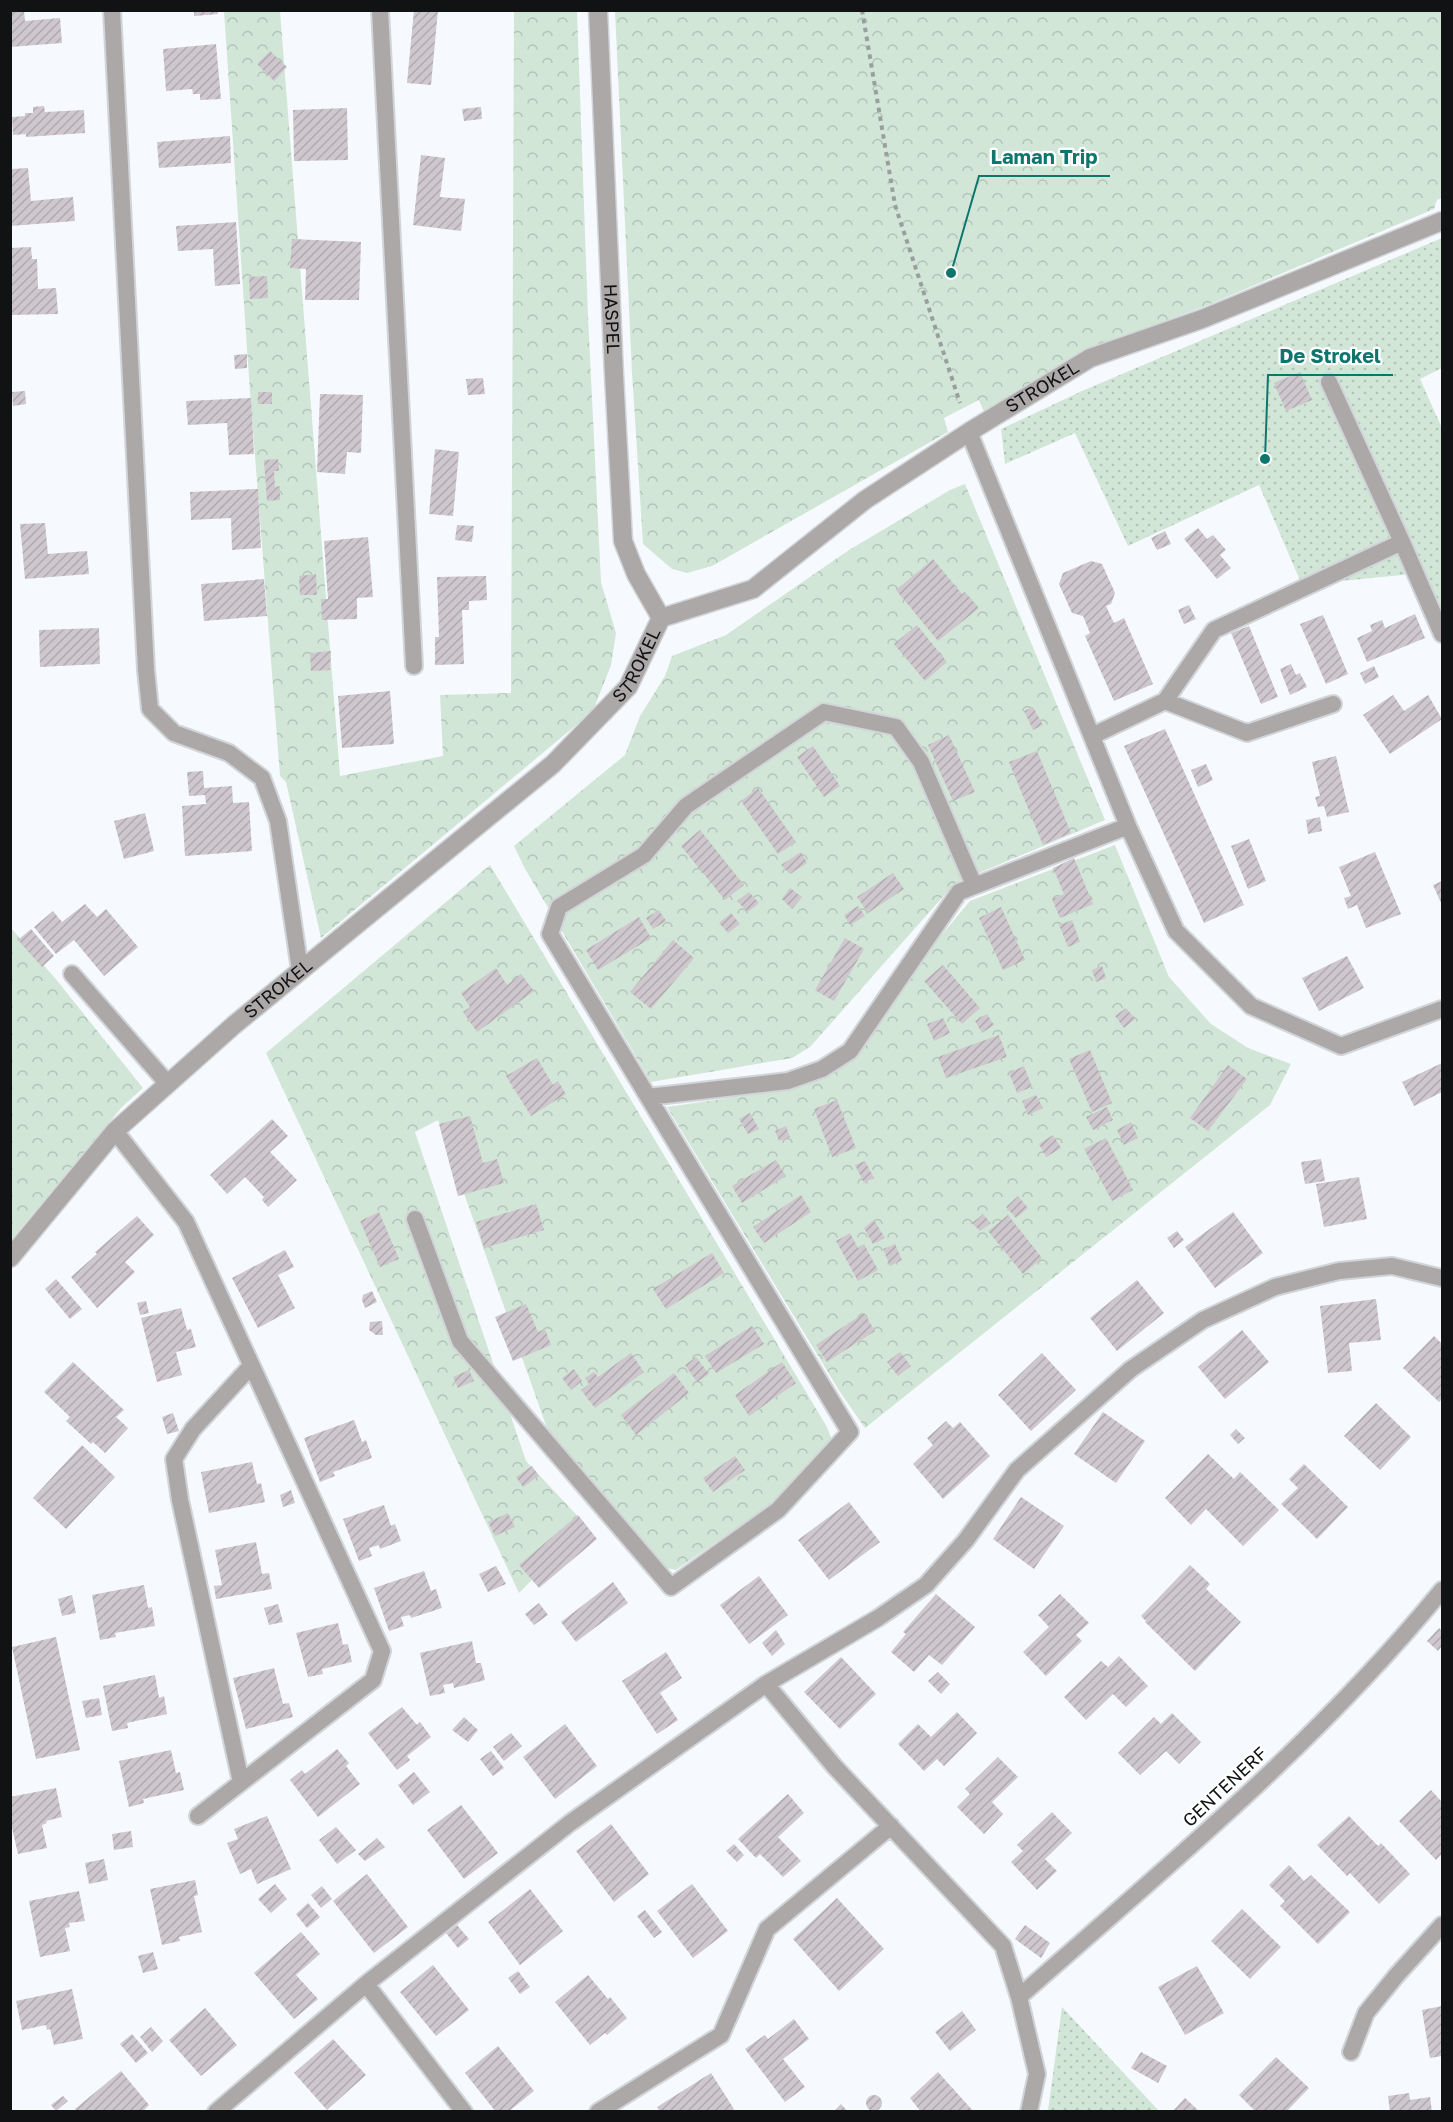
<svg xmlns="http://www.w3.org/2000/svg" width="1453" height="2122" viewBox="0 0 1453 2122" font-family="'Golos Text',sans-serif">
	<defs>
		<pattern id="grass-dots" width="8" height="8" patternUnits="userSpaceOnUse" patternTransform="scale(1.5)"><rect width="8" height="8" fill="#d1e6d7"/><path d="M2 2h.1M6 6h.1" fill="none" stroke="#b2c4b8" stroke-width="1.8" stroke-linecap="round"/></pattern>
		<pattern id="forest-crowns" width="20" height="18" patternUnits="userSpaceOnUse" patternTransform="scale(1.5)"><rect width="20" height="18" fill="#d1e6d7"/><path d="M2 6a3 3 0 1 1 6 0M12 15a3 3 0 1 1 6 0" fill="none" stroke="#b2c4b8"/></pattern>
		<pattern id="building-hatch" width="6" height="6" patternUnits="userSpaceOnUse" patternTransform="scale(1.5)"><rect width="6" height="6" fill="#cec7cd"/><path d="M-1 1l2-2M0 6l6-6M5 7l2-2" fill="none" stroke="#b0aaaf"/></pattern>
	</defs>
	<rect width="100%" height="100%" fill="#f6fafe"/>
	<path fill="url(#grass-dots)" d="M1442,238v130l-22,11 22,49v216l-30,-70 -110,11 -43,-100 -131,61 -53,-113 -70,31 -4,-35 81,-38z
		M1062,2007l97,104h-111z"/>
	<path fill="url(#forest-crowns)" d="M224,11h56l60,765 103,-20 -3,-61 71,-2 3,-682h63l11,305 13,266 15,51 -5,32 -18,46 -272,227 -35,-156 -6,-6 -30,-384z
		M615,11h827v187l-5,2 -3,9 -231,98 -120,44 -98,63 -6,-14 -35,18 4,14 -236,134 -25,7 -15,-4 -29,-25 -11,-171z
		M965,484l140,336 -150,63 -145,164 -18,11 -141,24 -127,-215 -10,-21 111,-91 15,-39 25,-40 7,-20 54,-21 123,-85 101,-60z
		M1115,845l54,132 42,47 37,24 43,16 -21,41 -405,323 -25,-36 -173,-285 129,-19 32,-17 142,-170z
		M490,865l337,562 9,23 -78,63 -82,57 -15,-3 -107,-119 -116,-328 -23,12 111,329 60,64 -67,68 -253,-540z
		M10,927l45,51 88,110 -21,19 -111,133z"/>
	<path fill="url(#building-hatch)" d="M10,10h14l1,11 35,-3 2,25 -52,4z
		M194,10h24v4l-24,2z
		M414,10h24l-7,75 -24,-2z
		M216,44l5,55 -21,1v-6h-7l-1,-5 -26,2 -3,-42z
		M270,51l17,16 -13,14 -17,-17z
		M44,106l1,6 39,-2 1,23 -59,4v-3l-13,1 -1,-18 13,-1v-3h8v-6z
		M481,107l1,12 -18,2 -2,-12z
		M347,108l1,52 -54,1 -1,-51z
		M230,136l1,27 -72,5 -2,-26z
		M421,155l24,3 -5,39 25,2 -4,32 -48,-6z
		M28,168l3,33 42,-4 2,24 -65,5v-57z
		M236,222l4,62 -25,2 -2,-37 -35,2 -2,-25z
		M292,239l69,3 -2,58h-54l1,-31 -16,-1z
		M31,247l1,12h5l1,30 18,-1 2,26 -46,1 -2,-67z
		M267,276l1,22 -18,1 -1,-22z
		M247,354v14l-12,1 -1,-14z
		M1300,372l12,28 -26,11 -12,-28z
		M483,378l2,16 -17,1 -2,-16z
		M25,391l1,13 -13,2 -1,-14z
		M258,392h14v12h-14z
		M320,394l43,1 -2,58 -14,-1 -2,22 -28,-2z
		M251,398l3,56 -25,1 -2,-32 -39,2 -2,-24z
		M435,449l24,3 -6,64 -24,-2z
		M278,459l1,12h-5l1,16 5,-1v14l-13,1 -3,-41z
		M258,489l3,59 -29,2 -1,-32 -40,2 -1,-28z
		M45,523l3,31 39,-3 2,23 -64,5 -5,-55z
		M457,525l17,1 -2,16 -17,-2z
		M1198,528l9,11 6,-4 13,15 -6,5 11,13 -14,11 -33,-40z
		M1165,531l6,13 -14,6 -6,-12z
		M368,537l5,60 -16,1v21l-35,1 -1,-21h7l-4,-58z
		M933,559l29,35 3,-2 14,16 -41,33 -42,-51z
		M1091,561l11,3 13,29 -4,11 -5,2 8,17 10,-5 29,66 -39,17 -29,-65 5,-3 -7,-17 -11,-3 -13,-29 4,-11z
		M316,574l1,21h-17l-1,-19z
		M486,576l1,24 -18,1v9h-7l2,54 -29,1v-28h4l-2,-60z
		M264,579l3,37 -63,5 -3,-37z
		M1189,605l7,14 -12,5 -6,-14z
		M1415,614l10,24 -58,24 -10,-24 15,-7 -2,-6 12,-5 3,8z
		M1323,615l25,59 -22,10 -26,-60z
		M917,625l30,37 -22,19 -31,-37z
		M1249,626l29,71 -17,7 -30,-71z
		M99,628l1,36 -60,3 -1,-37z
		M331,651l-1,19 -19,1 -1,-18z
		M1291,664l5,11 4,-2 7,14 -17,8 -10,-26z
		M1374,666l5,11 -14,7 -5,-11z
		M390,691l4,53 -52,4 -4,-52z
		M1393,695l11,16 24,-16 14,24 -52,35 -27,-39z
		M1033,707l10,18 -10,5 -9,-19z
		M1165,729l79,176 -40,18 -80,-177z
		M949,735l26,57 -22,9 -25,-56z
		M813,746l27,40 -16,11 -27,-40z
		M1037,751l34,82 -28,12 -34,-83z
		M1336,756l13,56 -22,5 -3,-11 -6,1 -3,-10 5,-1 -8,-34z
		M1206,764l7,16 -15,7 -7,-17z
		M203,771l1,17 28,-2 1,17 16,-1 3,49 -67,5 -3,-50 24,-2 -1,-9 -16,1 -2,-24z
		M758,788l38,54 -18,12 -37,-53z
		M145,813l9,38 -30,8 -10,-38z
		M1320,817l2,14 -14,3 -2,-14z
		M700,830l44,55 -19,15 -44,-54z
		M1249,839l17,42 -18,8 -17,-43z
		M801,852l6,11 -17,11 -9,-9z
		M1375,852l26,62 -35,14 -9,-23 -9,4 -4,-11 7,-2 -12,-29z
		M1074,858l19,46 -33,14 -8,-19 12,-5 -11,-26z
		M893,873l11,16 -36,24 -11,-16z
		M1442,881v24l-9,-20z
		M790,888l12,9 -10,12 -10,-10z
		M749,892l10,11 -11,9 -11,-11z
		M85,904l12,13 9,-8 32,38 -34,29 -30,-36 -18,14 -22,-27 19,-16 9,11z
		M858,906l7,10 -15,9 -6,-10z
		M1001,907l24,53 -22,10 -24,-52z
		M659,910l7,11 -13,8 -7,-11z
		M731,913l9,11 -12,9 -9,-10z
		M639,917l12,21 -53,32 -12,-20z
		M1072,920l8,22 -12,5 -9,-22z
		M31,929l23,27 -12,11 -24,-27z
		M845,938l19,11 -30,52 -19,-11z
		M673,940l21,18 -43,51 -21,-17z
		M1347,956l17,32 -45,23 -17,-33z
		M943,965l37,43 -18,16 -38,-43z
		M1102,966l4,12 -10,4 -4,-12z
		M496,968l11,17 14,-11 13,17 -57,41 -14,-20 7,-5 -9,-14z
		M1126,1008l9,11 -11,9 -9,-12z
		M987,1014l7,11 -12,8 -7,-12z
		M943,1018l7,15 -16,8 -7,-17z
		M999,1035l8,22 -61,21 -8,-21z
		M1090,1050l22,53 -20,9 -23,-53z
		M537,1058l16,27 5,-4 8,13 -35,22 -25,-40z
		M1442,1063v29l-28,14 -12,-24z
		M1228,1065l19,14 -39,52 -18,-13z
		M1024,1066l8,21 -15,6 -8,-20z
		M1036,1095l7,13 -15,7 -6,-14z
		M837,1100l19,48 -24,9 -18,-48z
		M1107,1107l6,13 -20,10 -7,-13z
		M750,1113l9,16 -11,5 -9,-15z
		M470,1116l13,47 14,-4 7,24 -46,13 -19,-72z
		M272,1119l16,17 -18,16 27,28 -29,27 -6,-7 2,-3 -19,-20 -18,17 -17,-19z
		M1131,1122l7,16 -14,7 -7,-15z
		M786,1126l4,11 -11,4 -4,-10z
		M1053,1135l8,13 -15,9 -7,-13z
		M1106,1138l27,52 -21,11 -28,-52z
		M1321,1159l4,22 -20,3 -4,-22z
		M776,1160l10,16 -44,27 -10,-17z
		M865,1161l9,17 -10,5 -9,-18z
		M1359,1177l8,42 -43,8 -8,-43z
		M801,1195l10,17 -47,31 -11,-16z
		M1018,1196l10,12 -12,10 -10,-11z
		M536,1204l8,26 -60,18 -8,-26z
		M379,1212l20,47 -19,8 -20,-46z
		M1233,1212l30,41 -48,35 -30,-41z
		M983,1214l8,9 -11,8 -8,-8z
		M1008,1215l34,43 -19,16 -35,-43z
		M137,1216l17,19 -29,27 10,10 -38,36 -26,-31 26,-23 -2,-2z
		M874,1220l11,18 -12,6 -9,-16z
		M1177,1231l7,9 -10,8 -7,-10z
		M850,1233l8,15 6,-4 14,26 -20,11 -22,-40z
		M895,1244l7,16 -12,6 -7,-17z
		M285,1250l9,17 -16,8 17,33 -37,20 -26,-50z
		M712,1253l12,20 -58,36 -13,-20z
		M56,1279l26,30 -12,10 -25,-30z
		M1137,1280l27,33 -47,38 -27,-33z
		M372,1291l5,11 -12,6 -3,-8 1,-5z
		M1376,1299l5,41 -32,3 3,28 -24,2 -8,-67z
		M146,1301l3,12 -9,2 -3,-12z
		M526,1304l12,28 7,-3 6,16 -38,16 -18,-44z
		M181,1308l6,22 4,-1 5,18 -20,5 6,23 -25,7 -16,-64z
		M864,1313l11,18 -48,31 -11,-17z
		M382,1321l1,14h-7l-7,-5 1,-8z
		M752,1326l12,18 -48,29 -11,-17z
		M1242,1330l27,32 -44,37 -27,-32z
		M1434,1336l8,8v55l-3,3 -36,-34z
		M900,1352l11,14 -13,10 -11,-14z
		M631,1353l13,19 -49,36 -14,-18 8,-6 -4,-6 9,-6 4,5z
		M1042,1353l34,37 -45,41 -33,-36z
		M696,1357l13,17 -12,8 -12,-17z
		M73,1362l51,48 -8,7 12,11 -23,25 -12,-11 -2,2 -25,-23 4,-4 -26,-25z
		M782,1362l14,21 -47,33 -14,-21z
		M574,1369l8,12 -11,9 -9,-12z
		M469,1370l5,11 -16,7 -5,-11z
		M674,1373l15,20 -53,42 -15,-20z
		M1376,1403l35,34 -31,33 -36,-34z
		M1103,1412l42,29 -29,42 -42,-29z
		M173,1413l6,18 -12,3 -5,-17z
		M354,1420l8,22 4,-2 6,18 -39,14 2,4 -15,6 -16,-44z
		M946,1421l7,7 7,-6 30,34 -47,43 -30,-35 20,-19 -6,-7z
		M1236,1429l9,9 -7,6 -8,-9z
		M82,1445l33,32 -49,52 -33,-31z
		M1208,1454l26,25 6,-7 39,38 -36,36 -37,-37 -15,16 -26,-27z
		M735,1456l10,14 -32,22 -10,-14z
		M252,1462l5,22 4,-1 4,19 -56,11 -8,-41z
		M1304,1464l44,43 -31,32 -36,-35 17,-16 -9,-9z
		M532,1466l7,10 -16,11 -7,-10z
		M291,1490l4,13 -12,4 -3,-12z
		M1021,1497l43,29 -30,43 -41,-30z
		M849,1502l31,40 -51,38 -31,-40z
		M384,1505l7,21 4,-2 6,17 -21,8 -1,-4 -10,3 3,8 -13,5 -16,-42z
		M508,1513l7,14 -20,9 -7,-14z
		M578,1515l19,24 -58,49 -20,-23z
		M256,1542l6,32 7,-1 3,16 -56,10 -2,-13 8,-1 -7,-35z
		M1190,1565l20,19 -4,5 35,33 -46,49 -50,-49 1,-1 -5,-5z
		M496,1566l10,18 -18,8 -9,-18z
		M424,1571l7,20 5,-2 6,19 -31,10 -1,-3 -9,2 3,9 -15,5 -15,-43z
		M759,1576l29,39 -39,29 -29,-39z
		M613,1582l15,21 -52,39 -15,-20z
		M144,1585l4,23 4,-1 3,19 -40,7 1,4 -16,3 -8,-45z
		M936,1594l39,33 -33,38 -13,-10 -15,17 -23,-20 15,-18 -3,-2z
		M1060,1594l29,29 -13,12 6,6 -36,35 -23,-24 26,-25 -11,-12z
		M72,1595l4,18 -14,3 -4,-17z
		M539,1603l9,12 -14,10 -9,-11z
		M278,1604l5,18 -14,3 -5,-17z
		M338,1623l5,22 5,-1 4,18 -30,7 1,5 -15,3 -12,-44z
		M1439,1628l3,3v15l-4,5 -11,-10z
		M776,1630l9,14 -13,12 -10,-13z
		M56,1637l24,113 -44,9 -24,-112z
		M472,1641l4,22h5l4,17 -31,8 -1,-5 -10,2 2,8 -15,3 -10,-43z
		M666,1652l16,26 -22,15 18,27 -21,14 -35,-53z
		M1119,1656l29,30 -22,21 -13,-13 -27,26 -22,-23 37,-36 7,6z
		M841,1657l35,37 -36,35 -36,-37z
		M274,1668l9,36 6,-1 4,14 -47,12 -13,-51z
		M938,1672l12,12 -9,10 -13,-13z
		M155,1675l4,23 5,-2 3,18 -40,9 1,5 -16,3 -9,-45z
		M99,1698l3,17 -16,3 -4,-17z
		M402,1707l15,18 3,-3 11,15 -24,19 3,4 -13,10 -29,-37z
		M957,1712l20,21 -33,33 -7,-7 -13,12 -26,-27 20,-20 13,13z
		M1172,1713l29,29 -22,22 -13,-13 -26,24 -22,-22 36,-36 7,7z
		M464,1717l14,13 -10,12 -16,-12z
		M565,1724l32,42 -42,33 -32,-42z
		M511,1733l11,13 -18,15 -11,-14z
		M337,1749l12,14 -3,3 14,18 -42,33 -28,-37 12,-10 3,4z
		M171,1750l5,23 4,-1 4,18 -41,9 1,4 -15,4 -10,-46z
		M491,1751l13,17 -11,8 -13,-17z
		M998,1757l20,20 -26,25 11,12 -19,20 -27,-27 13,-13 -5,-5z
		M414,1772l16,20 -17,13 -15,-20z
		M56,1788l6,29 -16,4 1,2 -5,2 5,23 -29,6 -8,-35v-22z
		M1431,1790l11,12v55l-1,-2 -5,5 -37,-39z
		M788,1794l16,19 -26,24 23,24 -18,16 -23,-23 -4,4 -18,-19z
		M461,1805l37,48 -34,26 -37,-49z
		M1052,1812l20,21 -27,26 12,12 -20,19 -26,-28 12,-11 -6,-6z
		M267,1816l24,53 -34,15 -6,-15 -11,5 -13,-31 11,-4 -4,-10z
		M1349,1816l29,30 3,-3 29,31 -31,30 -29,-31 -3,3 -30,-31z
		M611,1824l38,50 -35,28 -38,-51z
		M336,1827l20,23 -19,14 -18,-24z
		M131,1831l2,16 -19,3 -2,-16z
		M377,1838l8,9 -20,14 -7,-7z
		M734,1844l10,11 -7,7 -11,-11z
		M104,1859l4,21 -19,4 -4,-21z
		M1289,1865l15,16 7,-6 39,37 -32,32 -38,-38 5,-5 -16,-16z
		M367,1874l41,53 -34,26 -41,-52z
		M195,1880l3,15 -4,1 8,36 -23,5 1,4 -18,4 -12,-56z
		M275,1884l12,15 -16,14 -13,-14z
		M692,1884l36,47 -35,27 -36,-47z
		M322,1886l10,13 -11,9 -10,-13z
		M530,1889l33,42 -43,34 -32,-43z
		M79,1891l6,30 -16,2 1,4 -5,1 5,23 -30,6 -11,-56z
		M837,1898l47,51 -45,42 -46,-52z
		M308,1903l12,14 -13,11 -11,-14z
		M1242,1909l39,38 -31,32 -39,-38z
		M645,1910l17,22 -8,6 -17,-22z
		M457,1925l12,14 -11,9 -12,-15z
		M1025,1925l25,18 -9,15 -26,-19z
		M301,1932l19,22 -24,21 22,24 -24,20 -40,-46z
		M153,1952l5,17 -15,4 -5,-17z
		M433,1965l36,45 -33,26 -36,-44z
		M1197,1966l27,47 -39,22 -27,-48z
		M518,1971l12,16 -10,7 -12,-16z
		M588,1975l20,24 2,-2 17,21 -20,17 -2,-2 -15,12 -35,-43z
		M72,1989l11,50 -29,6 -4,-16 -3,1 -1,-5 -24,5 -6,-29z
		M1442,2006v50l-12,2 -8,-48z
		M205,2008l32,37 -36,31 -32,-36z
		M962,2011l14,19 -26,21 -15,-19z
		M794,2019l15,20 -26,20 22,28 -20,15 -40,-53 20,-14 3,4z
		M151,2027l12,14 -11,11 -12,-15z
		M132,2034l16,19 -12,10 -16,-19z
		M333,2039l33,36 -39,35 -33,-37z
		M498,2046l36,45 -26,21h-12l-31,-39z
		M1141,2052l26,14 -9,17 -27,-15z
		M1276,2057l33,31 -23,24h-30l-17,-17z
		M121,2071l28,34 -7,7h-65l-2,-3z
		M938,2072l36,40h-53l-11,-14z
		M711,2073l23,36 -4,3h-70l-3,-5z
		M1409,2093l1,7 20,-3 2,15h-42l-2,-16z
		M866 2103a8 8 0 1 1 16 0a8 8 0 1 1-16 0Z
		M63,2096l5,5 -12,10 -5,-6z
		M1185,2098l13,12 -1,2h-25z
		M841,2104l7,8h-15z"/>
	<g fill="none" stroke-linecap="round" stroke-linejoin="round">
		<g stroke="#d1d5d9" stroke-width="20">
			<path id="lane" d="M112,10l34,660 4,39 24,24 55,20 33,25 16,43 22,149
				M380,10l34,656
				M1329,382l73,160
				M1165,701l82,32 86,-29
				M1092,736l73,-35 49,-71 188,-88 40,92
				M1128,826l48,105 75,75 90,40 101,-37
				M72,974l96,110
				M648,1097l140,-16 34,-12 28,-18 109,-159 169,-66 -159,-394
				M115,1131l71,91 196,429 -9,29 -175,136
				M415,1219l45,122 211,246 107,-77 72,-78 -300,-498 9,-27 85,-52 42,-49 138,-94 72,15 25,35 53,123
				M766,1684l68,82 169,180 16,51 18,77 -8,38
				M241,1782l-61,-282 -6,-41 19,-30 58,-63
				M366,1984l98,128
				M1019,1997c146,-129 299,-255 423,-407
				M1351,2052l15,-39 30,-37 46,-51
				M216,2112l150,-128 204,-161 196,-139 112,-66 48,-33 40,-45 51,-70 114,-101 72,-49 72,-33 64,-16 53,-5 50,12
				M598,2112l123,-77 46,-106 124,-103"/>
		</g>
		<g stroke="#d1d5d9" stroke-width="21">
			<g id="street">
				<path id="s1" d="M598,10l16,365 9,166 13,33 25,44"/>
				<path id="s2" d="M10,1258l105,-127 119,-106 319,-261 75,-77 33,-69 92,-29 112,-89 104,-68 121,-74 112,-39 240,-98"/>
			</g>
		</g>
		<path stroke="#9b9ea1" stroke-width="4" stroke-dasharray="4.5 4.5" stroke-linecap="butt" d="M862,10l33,195 65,198"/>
		<use href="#lane" stroke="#ada8a8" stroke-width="16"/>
		<use href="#street" stroke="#ada8a8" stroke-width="18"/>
	</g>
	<g text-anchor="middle" stroke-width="4.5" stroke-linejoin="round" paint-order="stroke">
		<g font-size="18" fill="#101214" stroke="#fff">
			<text dy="6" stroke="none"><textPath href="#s1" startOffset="309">HASPEL</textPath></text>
			<text dy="6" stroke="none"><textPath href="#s2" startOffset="1370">STROKEL</textPath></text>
			<text dy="6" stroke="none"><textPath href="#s2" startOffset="867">STROKEL</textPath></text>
			<text dy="6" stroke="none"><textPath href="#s2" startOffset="381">STROKEL</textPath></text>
			<text transform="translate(1225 1787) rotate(-43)" y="6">GENTENERF</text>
		</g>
	</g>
	<path fill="none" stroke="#0f766e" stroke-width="2" d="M951 273L979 176H1110M1265 459L1268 375H1393"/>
	<g fill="#0f766e" stroke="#fff" stroke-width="2">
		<circle cx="951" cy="273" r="6"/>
		<circle cx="1265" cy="459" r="6"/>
	</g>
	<g font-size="20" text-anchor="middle" font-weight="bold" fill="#0f766e" stroke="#fff" stroke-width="4.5" stroke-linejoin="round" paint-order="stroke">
		<text x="1044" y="164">Laman Trip</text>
		<text x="1330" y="363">De Strokel</text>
	</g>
	<rect width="1453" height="2122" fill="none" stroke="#101214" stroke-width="24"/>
</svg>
